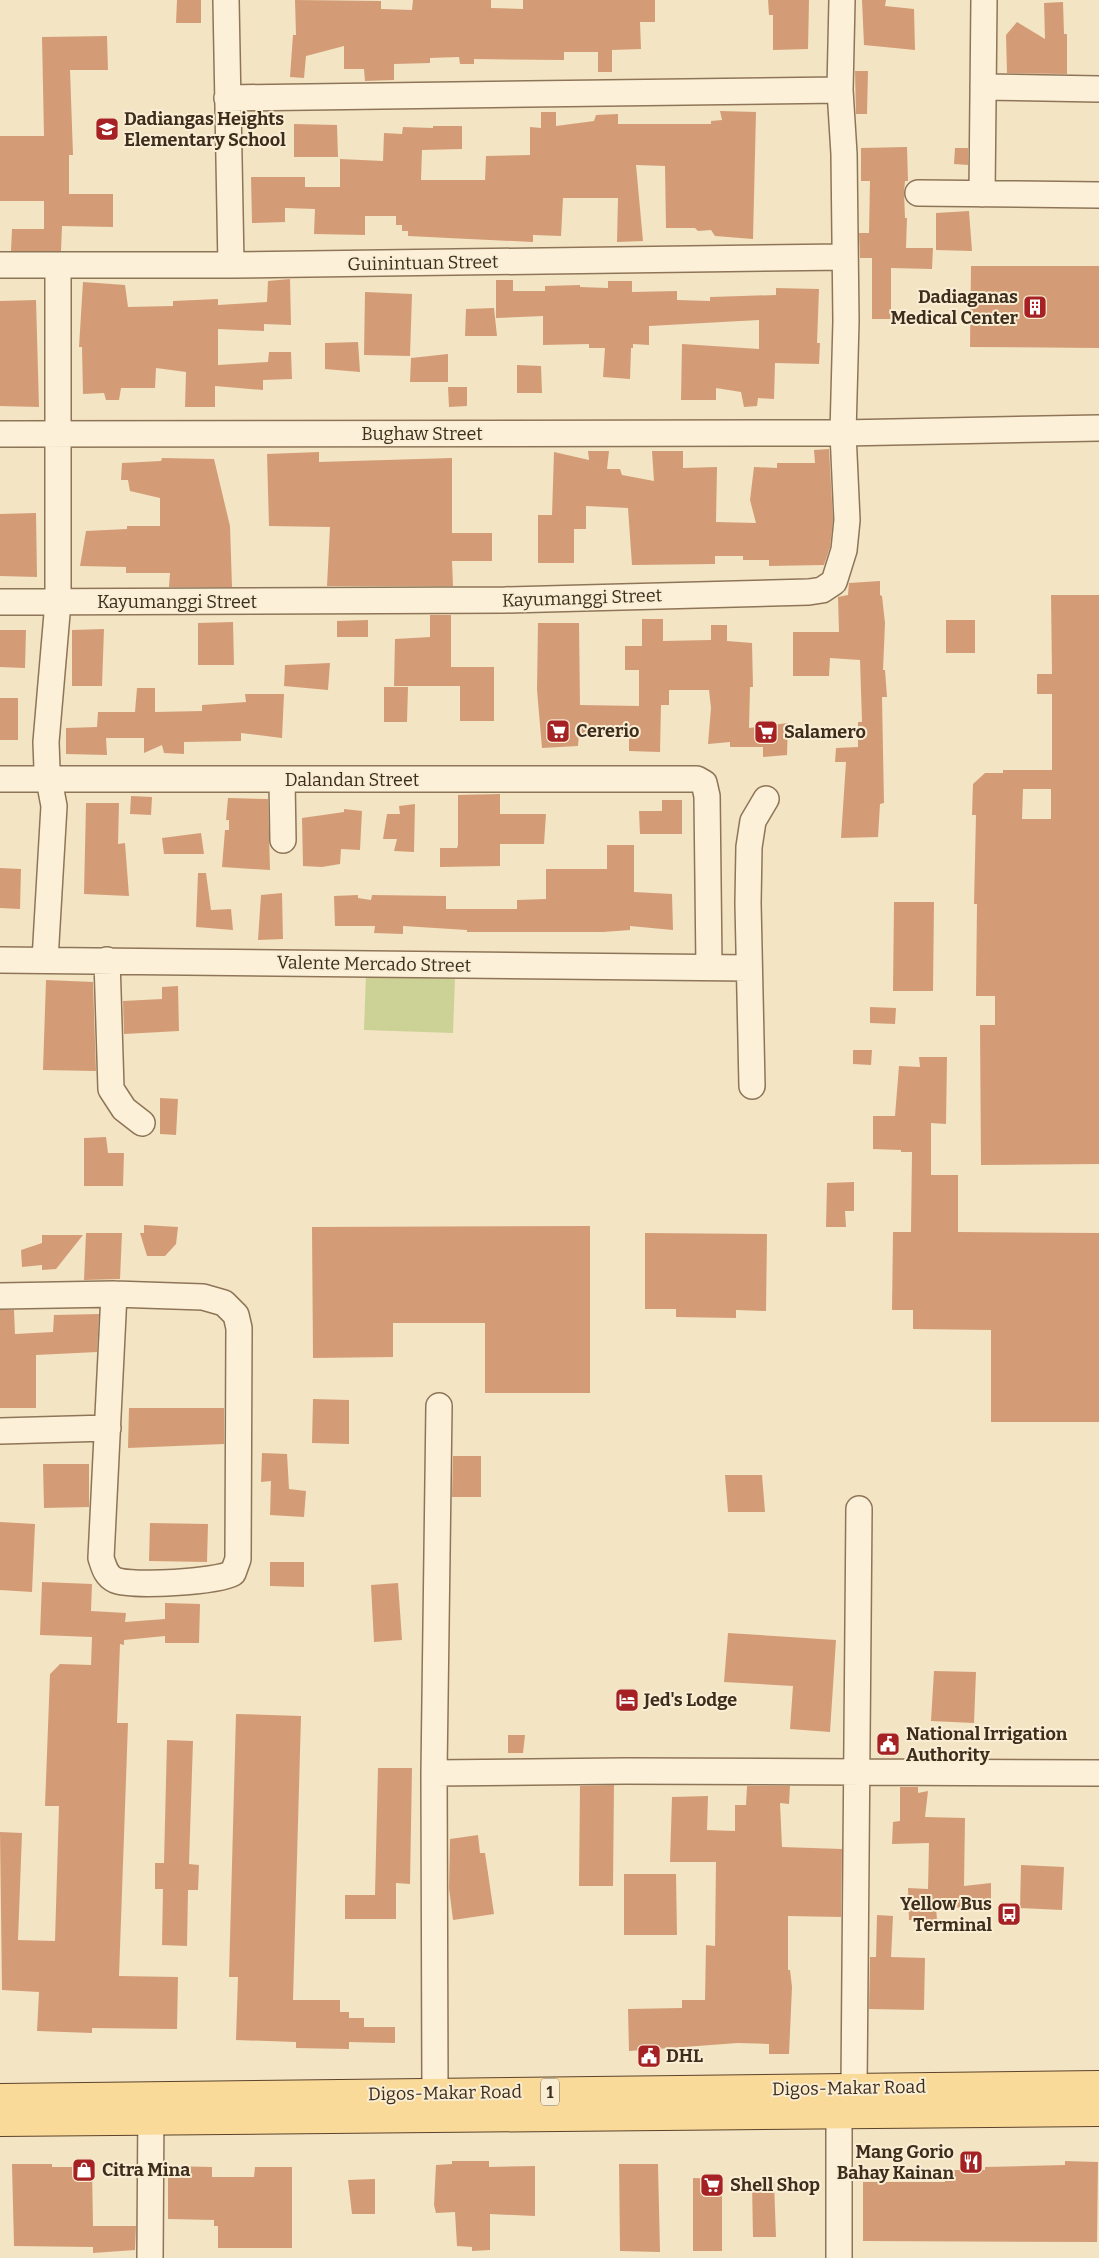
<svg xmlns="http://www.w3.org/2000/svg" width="1099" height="2258" viewBox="0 0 1099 2258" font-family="Bitter,serif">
	<rect width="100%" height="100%" fill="#f3e4c4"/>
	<path fill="#ccd296" d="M366,975l89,3 -2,55 -89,-3z"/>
	<path fill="#d49c76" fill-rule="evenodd" d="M177,0h24v23h-25z
		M295,0l86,1v8l31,1 1,-10h78v8l32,1v-9h132v22h-15l1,27 -29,1v22h-14v-20h-34v8l-90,-1v5h-14l-1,-7 -29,1v5l-36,1v16l-29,1 -1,-12h-20v-23l-38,10 -2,22 -14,-1 3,-42h3z
		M768,0h41l-1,49 -35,1v-35h-4z
		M862,0h24l-1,6 29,3 1,41 -51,-5z
		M1063,2l1,32h3v40l-60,-1 -1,-38 11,-13 28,17 -1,-36z
		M107,36l1,34h-38l3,85h-4v39h44v33l-51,-1 -1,25h-50l1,-22h32v-28h-44v-65h44l-2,-99z
		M855,71h13l-1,43h-11z
		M720,111l36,1 -3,127 -38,-3 -4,-6 -13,1 -3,-3h-29l-1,-62 -29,-1 7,76 -26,1 1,-44h-55l-2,38 -28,-1v7l-125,-6v-5h-6v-6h-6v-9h-31v19l-51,-1 1,-25 -30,-1v14l-33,1 -1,-46h54v10h35v-28l43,2 1,-28 18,1 1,-7 30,1v-2h29v23l-40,1 -1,30h64l1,-24 44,-1v-28l11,1v-16h15v14l38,-5 2,-6 22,-1v10h93v-3l11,-1z
		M294,124l43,1 1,32h-44z
		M907,147l1,34h-3l-1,12 1,25h2l-1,30h27l-1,21 -41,-1v51h-19v-61h-12l-1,-25h10l1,-52h-9v-33z
		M955,148h13v17l-14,-1z
		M969,211l3,40 -36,-1v-37z
		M971,266h128v82l-129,-1z
		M290,279l1,46 -27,-1v7l-46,-2v36l50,-3 1,-10h22l1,27 -29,1v10l-48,-4v21h-30l1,-35 -30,-4 -1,20h-34l-2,12h-13l-2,-7 -21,1 -1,-47h-3l4,-65 42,3 3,22 45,-1v-5l45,-2v6l49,-3 1,-21z
		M496,280h17v11h32v-5l35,-1v2l28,1v-7h24v11l45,-1v9l33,1v-4l66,-2v-7l43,1 -2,54h3l-1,21 -44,-1 -1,36 -16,-1 -1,8 -13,1 -3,-15 -25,-4v12h-35l1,-56 77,5v-29l-110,6v19l-16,-1v4h-2l-1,31 -27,-2 2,-29h-16v-4l-46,1v-29l-47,2z
		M365,292l47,2 -2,62 -46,-1z
		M36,300l3,107 -39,-1v-105z
		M494,308l3,28h-32l1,-27z
		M358,342l2,30 -35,-3v-26z
		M448,354v28h-38l1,-24z
		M517,365l24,1 1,27h-25z
		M448,387h19v19l-18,1z
		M829,449l4,71 -3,27 -6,18 -55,1v-6h-26v-4h-28v8l-83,1 -4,-57 -42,-2v23h-12v34h-36v-48h14l2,-63 35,8 -1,-9h21l-2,18h13l2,6 32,6 -2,-30h31v17l34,-1 -1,55 40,1 -6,-23 4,-33 23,1v-5h38l-1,-13z
		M319,452v10l133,-4v75h40v28h-40l1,25h-126l3,-59 -61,-1 -2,-72z
		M162,458l52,1 16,67 2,61h-63l1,-14h-44v-6l-46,-1 6,-35 41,-2v-3h33v-28l-30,-7 -2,-11h-7l1,-17 39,-2z
		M36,513l1,64 -37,-1v-62z
		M880,581v14l2,1 3,27 -2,47h2l2,27h-5l2,106 -4,1 -2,33 -37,1 5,-76h-11l1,-14 22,-1v-25h4l-2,-62 -30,-2 -1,18h-36v-44h46l-1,-35 10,-2 1,-12z
		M1051,595h48v569l-118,1 -1,-140h15v-29h-19l1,-92h-3l2,-89h-4l1,-31 12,-11h18v-3h49v-76h-15v-20h15zM1023,789h28v30h-29z
		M430,615h21v52h43v54h-34v-35h-66l1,-47 35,-2z
		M642,619h21v22l48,-1v-15h16v16l25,2 1,44h-3l-1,41 39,-5 -1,32 -24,2v-10h-33v-5l-22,2 3,-36 -2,-18h-40v15h-8l-1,47 -31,-1v-17l-50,-1 -1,13 -36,2 -5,-58 1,-67h41l1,82 59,1v-36h-14v-24h17z
		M368,620v17h-31v-16z
		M946,620h29v33h-29z
		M233,622l1,43h-36v-42z
		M104,629l-2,57h-30v-56z
		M0,630h26l-1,38 -25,-1z
		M330,663l-2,27 -44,-4 1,-21z
		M384,687h24l-1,35h-23z
		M137,688h18v24l47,-1v-6l44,-3 -1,-8h39l-2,44 -41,-5v8l-57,1v12l-20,-1 -2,-8 -18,8v-15h-38l1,17 -41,-1v-26l31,-1 1,-15h37z
		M0,698h18v42h-18z
		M500,794v20h46l-2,30h-44v22l-60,1v-19h17l1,-3v-50z
		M131,796l21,1 -1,18 -21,-1z
		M228,798l40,1 2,71 -48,-3 3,-37h4v-10h-3z
		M662,800h20v34h-42l-1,-23h23z
		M86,803h33l-1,41 7,-1 4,53 -45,-2z
		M415,804l-1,48 -20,-1 3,-12h-14l4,-25h13l-1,-8z
		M344,809l18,2 -2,39 -19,-1 -1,15 -18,3 -19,-1 -1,-48 42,-6z
		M201,833l3,21h-40l-2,-16z
		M607,845h27v47l38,2 1,36 -43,-4v4l-27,2h-136v-2l-64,-4v8l-29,-1 1,-7h-40l-1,-30 24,-1v3l13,2 1,-5 74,1v13h71v-9l29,-1v-30h61z
		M0,868l21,1 -1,40 -20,-1z
		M198,873h8l5,37 20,-1 2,21 -37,-3z
		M282,893l1,46 -25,1 3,-45z
		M894,902h40l-1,89h-40z
		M46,980l47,2 3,89 -53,-1z
		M178,986l1,45 -55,3 -1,-33 39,-2v-12z
		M870,1007l26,1 -1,16 -25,-1z
		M853,1050h19l-1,15 -18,-1z
		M919,1057h28l-1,67 -15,-1v52h27v57l141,1v189h-108v-92l-78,-1v-19h-21l1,-78h18l1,-80h-11v-2l-28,-1v-33h22l4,-50 21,1z
		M160,1098l18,1 -2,36 -16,-1z
		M106,1137l2,16h16l-1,33h-39v-48z
		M854,1182v29h-9l1,16h-20l1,-44z
		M144,1225l34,2 -2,17 -11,12h-18l-7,-23h4z
		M590,1226v167h-105v-70h-92v34l-80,1 -1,-131z
		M86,1233h36l-2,46 -36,1z
		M645,1233l122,1 -1,77 -30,-1v8l-60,-1v-8h-31z
		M42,1235h41l-27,34 -14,1v-5l-20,2 -1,-17 21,-7z
		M0,1310h14l1,24 38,-2 1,-17 45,-1 -2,38 -61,3v53h-36z
		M313,1399l36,1v44l-37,-1z
		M129,1408h95v36l-96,4z
		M262,1453l25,1 2,35 17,2 -2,26 -34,-2 1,-34 -10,1z
		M453,1456h28v41h-29z
		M43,1464h46v43l-45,1z
		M725,1475h37l3,37h-37z
		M0,1522l35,2 -3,68 -32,-2z
		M150,1523l58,1 -1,38 -58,-1z
		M270,1562h34v25l-34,-1z
		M42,1582l50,2 -1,27 35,2 -1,9 40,-3v-16l35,1 -1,39h-34v-7l-41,4v5l-4,-1 -3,79h11l-9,253 59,1 -1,52 -85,-1v5l-55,-2 2,-39 -37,-2 -2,-158 22,1 -4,107 37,1 4,-135h-14l5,-132 10,-10 31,1 1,-28 -52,-2z
		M398,1583l4,57 -28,2 -3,-57z
		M728,1633l108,7 -6,92 -40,-3 3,-43 -69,-4z
		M934,1671l42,1 -2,51 -43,-2z
		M236,1714l65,2 -8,284h47v12h9v6h15v9h31v16l-46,-1v7l-53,-1v-6l-60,-2 2,-63h-9z
		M508,1735h17l-2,18h-15z
		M167,1740l26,1 -4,123 10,1 -1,25h-10l-1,56 -25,-1 1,-56h-8v-26h9z
		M378,1768h34l-2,116 -14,-1v36h-51v-24h30z
		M614,1785l-1,101h-34l1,-100z
		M747,1786h43l-1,18 -9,-1 2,44 60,2 -1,68 -53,-1v54h2l2,17 -3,67h-20v-10l-31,-1 -109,8 -1,-42 54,-1v-8h23l1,-55 9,1 1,-84h-46l2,-65 36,-1 -1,34 28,1v-26h11z
		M900,1787h18v6l10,-2 -3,26 40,1 -1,68 27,-3v24l-55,1 1,12h-28l-1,-32 20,1 1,-46 -37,1 1,-22 7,-1z
		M478,1835l2,18h5l9,61 -41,6 -4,-32 1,-49z
		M1021,1865l43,2 -2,43 -42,-2z
		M624,1874h52l1,61h-53z
		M877,1915l16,1 -2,41 34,1 -1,52 -55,-1 1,-52h6z
		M452,2161h37v6l46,-1v50l-45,-2v36l-18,1v-4l-15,-1 -2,-34 -19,1 -2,-8 2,-40 16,-1z
		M1065,2161l33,1 -1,80 -234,-1v-59h82v-12h40v-3l80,-2z
		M12,2164h40v3h40l1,59h43l-1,24 -42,3v-6l-79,-1z
		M619,2164h39l2,88 -40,-1z
		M168,2166l44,1v10h42l1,-10h37v81h-74v-22h-4v-6l-46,-1z
		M693,2178l29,1v72h-29z
		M375,2179v35h-23l-4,-34z
		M774,2182l2,55h-23l-1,-54z"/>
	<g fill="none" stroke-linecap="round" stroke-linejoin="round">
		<g stroke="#8f7558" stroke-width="28">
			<path id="minor" d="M226,0l5,265
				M983,87l116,2
				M227,98l613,-8
				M918,193l181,2
				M982,194l2,-194
				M0,265h231l614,-8
				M0,434l843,-1 256,-5
				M0,602l505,-2 304,-8 13,-2 12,-8 10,-32 3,-30 -4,-87 3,-112 -2,-167 -4,-64 2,-90
				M0,779h697l7,4 3,13 2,171
				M282,781l1,59
				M0,960l749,8
				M45,960l9,-154 -7,-37 -1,-27 12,-140v-336
				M107,960l4,129 13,20 18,14
				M752,1086l-4,-183 1,-56 4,-26 13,-22
				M0,1296l114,-2 89,3 21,6 12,12 3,13 -1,231 -5,14c-16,9 -101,14 -118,7 -9,-4 -11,-13 -14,-22l13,-264
				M0,1431l108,-3
				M434,1773l191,-2 474,2
				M435,2093l-1,-320 5,-367
				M150,2258l1,-156
				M839,2258v-144l15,-26 5,-579"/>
		</g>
		<g stroke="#5d432c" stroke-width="30">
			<path id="major" d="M0,2098l1099,-13
				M0,2122l1099,-10"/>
		</g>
		<use href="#minor" stroke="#fcf1d8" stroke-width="25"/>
		<use href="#major" stroke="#f9da98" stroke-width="28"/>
	</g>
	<defs>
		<g id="school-square" transform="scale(1.25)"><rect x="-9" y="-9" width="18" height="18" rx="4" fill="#a52123" stroke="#f9eed4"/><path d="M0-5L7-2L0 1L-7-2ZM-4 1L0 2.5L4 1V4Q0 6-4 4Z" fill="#fff"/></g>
		<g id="building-square" transform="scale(1.25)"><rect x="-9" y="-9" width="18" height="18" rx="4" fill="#a52123" stroke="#f9eed4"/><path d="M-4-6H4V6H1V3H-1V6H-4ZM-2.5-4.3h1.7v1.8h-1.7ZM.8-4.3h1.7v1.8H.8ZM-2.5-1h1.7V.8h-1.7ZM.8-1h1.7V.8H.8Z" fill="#fff"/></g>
		<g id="supermarket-square" transform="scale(1.25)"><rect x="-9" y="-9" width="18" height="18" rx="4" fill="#a52123" stroke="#f9eed4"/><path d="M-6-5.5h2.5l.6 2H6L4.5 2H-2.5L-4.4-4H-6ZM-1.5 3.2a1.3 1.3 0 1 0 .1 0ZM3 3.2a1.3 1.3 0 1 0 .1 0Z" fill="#fff"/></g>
		<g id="hotel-square" transform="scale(1.25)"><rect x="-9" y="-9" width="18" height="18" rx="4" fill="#a52123" stroke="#f9eed4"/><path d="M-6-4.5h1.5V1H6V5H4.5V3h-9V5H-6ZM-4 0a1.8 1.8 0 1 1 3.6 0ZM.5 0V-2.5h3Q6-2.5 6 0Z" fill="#fff"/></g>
		<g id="civic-square" transform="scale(1.25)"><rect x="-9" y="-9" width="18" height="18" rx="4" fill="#a52123" stroke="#f9eed4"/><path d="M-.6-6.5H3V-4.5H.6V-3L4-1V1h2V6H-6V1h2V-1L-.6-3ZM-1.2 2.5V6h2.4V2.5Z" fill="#fff"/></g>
		<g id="bus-square" transform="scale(1.25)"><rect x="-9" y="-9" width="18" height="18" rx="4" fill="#a52123" stroke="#f9eed4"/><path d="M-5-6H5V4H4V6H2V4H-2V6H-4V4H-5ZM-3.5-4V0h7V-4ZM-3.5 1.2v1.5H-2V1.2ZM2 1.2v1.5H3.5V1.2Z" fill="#fff"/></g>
		<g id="restaurant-square" transform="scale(1.25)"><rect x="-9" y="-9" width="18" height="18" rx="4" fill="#a52123" stroke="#f9eed4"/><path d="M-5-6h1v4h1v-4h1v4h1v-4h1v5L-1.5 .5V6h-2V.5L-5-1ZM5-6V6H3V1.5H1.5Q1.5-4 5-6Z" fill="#fff"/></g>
		<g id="shop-square" transform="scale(1.25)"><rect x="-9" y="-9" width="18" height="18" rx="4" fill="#a52123" stroke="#f9eed4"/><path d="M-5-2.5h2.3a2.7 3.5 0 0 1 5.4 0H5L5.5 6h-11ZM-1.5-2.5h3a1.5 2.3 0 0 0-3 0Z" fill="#fff"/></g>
	</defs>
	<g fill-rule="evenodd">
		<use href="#school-square" x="107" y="129"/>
		<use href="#building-square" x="1035" y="307"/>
		<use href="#supermarket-square" x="558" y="731"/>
		<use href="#supermarket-square" x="766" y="732"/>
		<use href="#hotel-square" x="627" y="1700"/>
		<use href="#civic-square" x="888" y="1744"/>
		<use href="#bus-square" x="1009" y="1914"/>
		<use href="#civic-square" x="649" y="2056"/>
		<use href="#restaurant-square" x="971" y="2162"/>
		<use href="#shop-square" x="84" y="2170"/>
		<use href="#supermarket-square" x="712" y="2185"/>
	</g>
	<g text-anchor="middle" stroke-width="4" stroke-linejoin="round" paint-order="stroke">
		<rect fill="#f9eed4" stroke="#766754" stroke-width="1" x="541" y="2078.5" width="18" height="27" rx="4"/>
		<g font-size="16" font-weight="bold" fill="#3e2d1d">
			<text x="550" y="2098">1</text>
		</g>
		<g font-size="18" font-weight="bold" fill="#3e2d1d" stroke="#f9eed4" text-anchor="start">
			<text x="124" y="125">Dadiangas Heights<tspan x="124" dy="21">Elementary School</tspan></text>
			<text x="1018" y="303" text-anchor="end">Dadiaganas<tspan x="1018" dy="21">Medical Center</tspan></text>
			<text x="576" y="737">Cererio</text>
			<text x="784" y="738">Salamero</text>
			<text x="644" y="1706">Jed's Lodge</text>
			<text x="906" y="1740">National Irrigation<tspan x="906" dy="21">Authority</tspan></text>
			<text x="992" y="1910" text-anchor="end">Yellow Bus<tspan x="992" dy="21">Terminal</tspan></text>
			<text x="666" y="2062">DHL</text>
			<text x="954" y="2158" text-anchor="end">Mang Gorio<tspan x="954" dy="21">Bahay Kainan</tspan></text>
			<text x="102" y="2176">Citra Mina</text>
			<text x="730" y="2191">Shell Shop</text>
		</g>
		<g font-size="18" fill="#3e2d1d" stroke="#f9eed4">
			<text transform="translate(423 263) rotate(-1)" y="6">Guinintuan Street</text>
			<text x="422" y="440">Bughaw Street</text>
			<text transform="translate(582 598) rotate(-2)" y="6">Kayumanggi Street</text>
			<text x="177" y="608">Kayumanggi Street</text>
			<text x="352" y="786">Dalandan Street</text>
			<text transform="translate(374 964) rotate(1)" y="6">Valente Mercado Street</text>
			<text transform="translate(849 2088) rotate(-1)" y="6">Digos-Makar Road</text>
			<text transform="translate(445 2093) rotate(-1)" y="6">Digos-Makar Road</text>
		</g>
	</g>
</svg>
